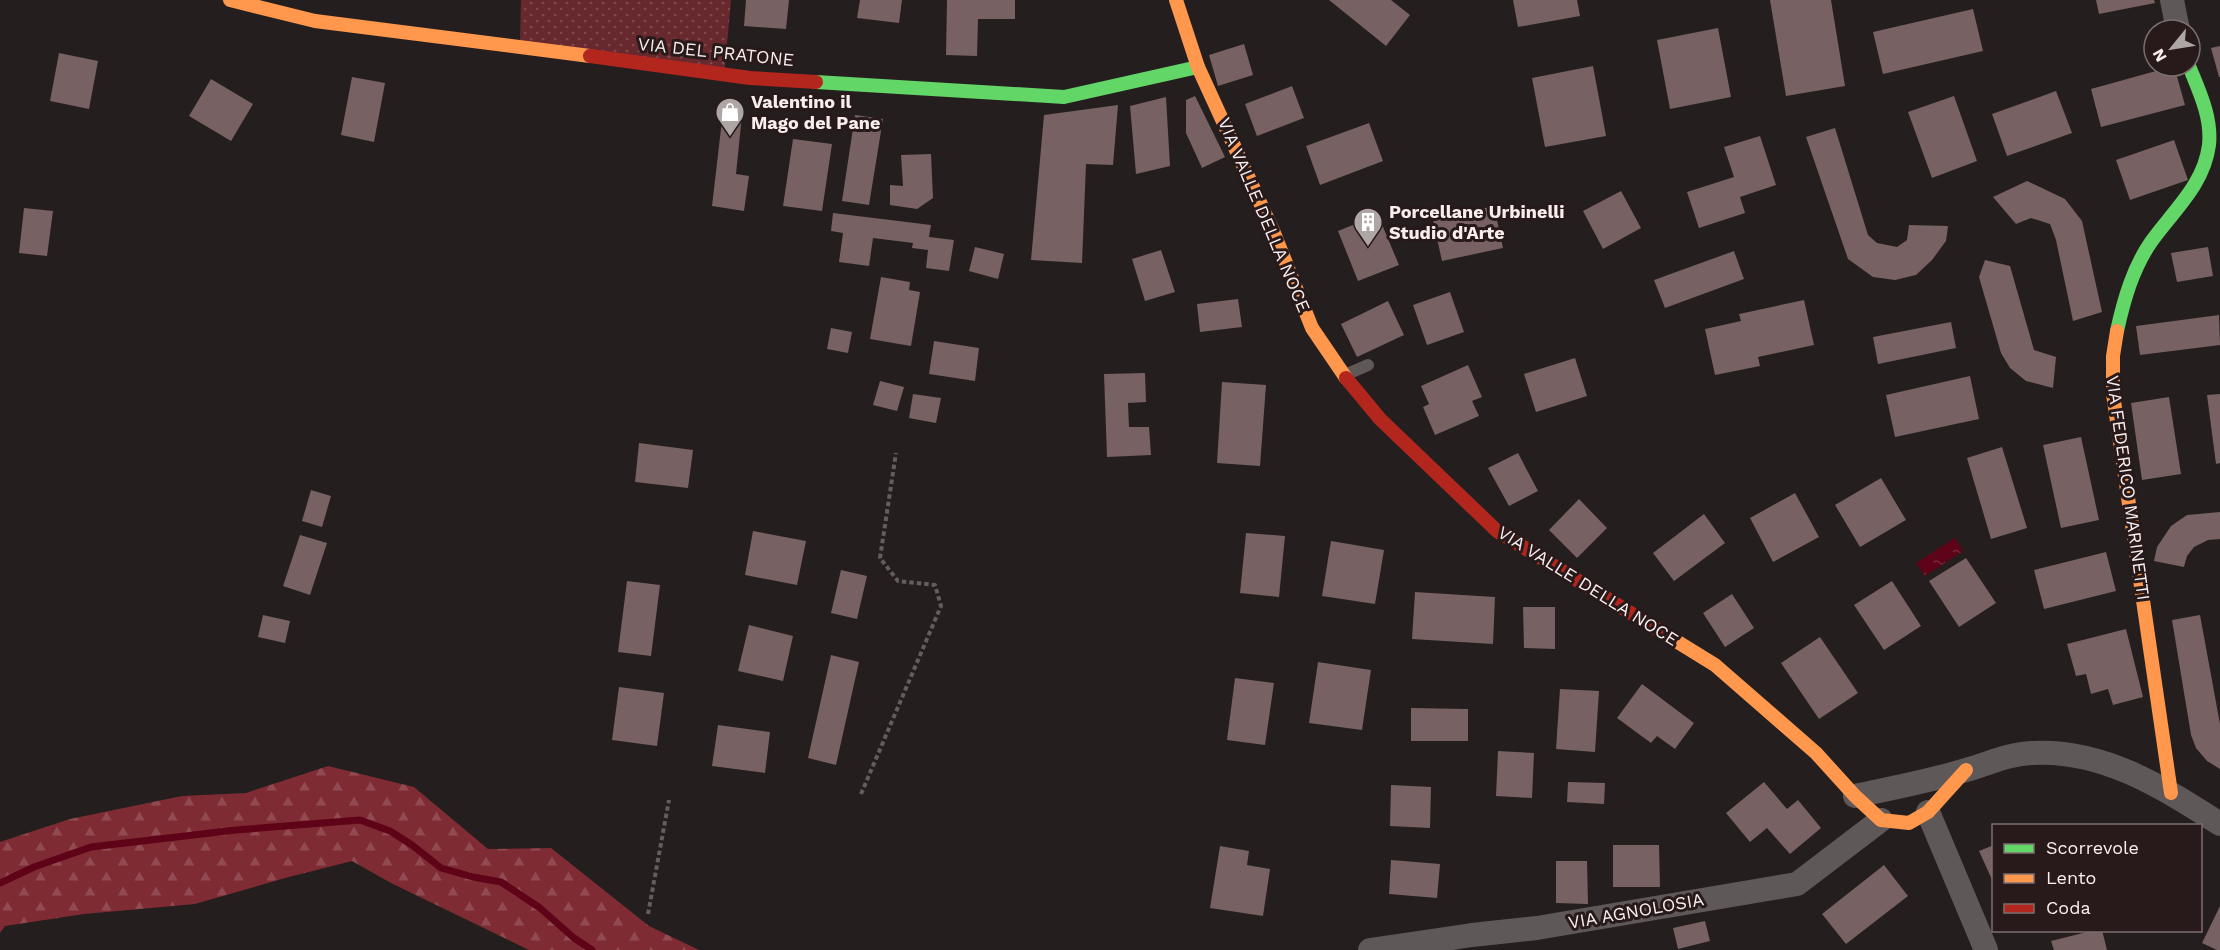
<svg xmlns="http://www.w3.org/2000/svg" width="2220" height="950" viewBox="0 0 2220 950" font-family="'Work Sans',sans-serif">
	<defs>
		<pattern id="grass-dots" width="8" height="8" patternUnits="userSpaceOnUse" patternTransform="scale(1.5)"><rect width="8" height="8" fill="#68292e"/><path d="M2 2h.1M6 6h.1" fill="none" stroke="#7e484d" stroke-width="1.8" stroke-linecap="round"/></pattern>
		<pattern id="forest-firs" width="22" height="20" patternUnits="userSpaceOnUse" patternTransform="scale(1.5)"><rect width="22" height="20" fill="#7e2b33"/><path d="M5 1l3.5 6h-7zM16 11l3.5 6h-7z" fill="#914a51"/></pattern>
		<pattern id="water-ripples" width="26" height="14" patternUnits="userSpaceOnUse" patternTransform="scale(1.5)"><rect width="26" height="14" fill="#5e0318"/><path d="M2 4q2-2 4 0t4 0M15 11q2-2 4 0t4 0" fill="none" stroke="#76283a"/></pattern>
	</defs>
	<rect width="100%" height="100%" fill="#241e1e"/>
	<path fill="url(#grass-dots)" d="M521,0h210l-7,76 -204,-30z"/>
	<path fill="url(#forest-firs)" d="M328,766l86,21 74,62 63,-1 98,78 50,24h-170l-138,-67 -39,-22 -67,17 -90,26 -111,10 -79,12 -5,7v-91l70,-23 112,-23 64,-3z"/>
	<path fill="url(#water-ripples)" d="M1955,538l8,13 -38,25 -9,-13z"/>
	<g fill="none" stroke-linecap="round" stroke-linejoin="round">
		<path stroke="#5e0318" stroke-width="7" d="M0,883l34,-16 57,-20 145,-17 124,-10 30,11 22,14 29,23 32,9 28,5 39,26 34,30 18,12"/>
	</g>
	<path fill="#776162" d="M746,0h43l-3,29 -42,-3z
		M860,0h42l-3,23 -42,-5z
		M947,0h68v19h-37l-1,37 -31,-1z
		M1329,0h62l19,15 -24,31z
		M1513,0h64l3,16 -62,11z
		M1770,0h61l14,86 -59,10z
		M2096,0h58l1,3 -56,11z
		M1973,9l10,42 -100,23 -10,-42z
		M1718,28l13,69 -61,12 -13,-69z
		M1244,44l9,31 -35,11 -9,-31z
		M2220,46v31h-1l-8,-29z
		M59,53l39,8 -9,48 -39,-8z
		M1593,66l13,70 -61,11 -13,-69z
		M2174,66l11,39 -84,22 -10,-38z
		M352,77l33,6 -11,59 -33,-7z
		M211,79l42,25 -22,37 -42,-25z
		M1292,86l12,32 -47,18 -12,-32z
		M2056,91l16,42 -65,23 -15,-42z
		M1195,96l30,61 -23,11 -16,-35v-33z
		M1954,96l23,65 -45,17 -24,-66z
		M1166,97l4,69 -34,8 -6,-68z
		M724,103l19,2 -7,69 13,2 -5,35 -32,-5z
		M1118,105l-5,60 -27,-1 -4,99 -51,-3 13,-145z
		M855,115l28,4 -14,86 -27,-4z
		M1369,123l14,38 -63,24 -14,-39z
		M1835,128l33,107 9,8 20,4 10,-7 2,-15 39,1 -2,15 -14,19 -16,15 -21,5 -22,-3 -25,-18 -42,-122z
		M1760,136l16,49 -36,12 5,16 -46,15 -12,-36 47,-15 -10,-30z
		M793,139l39,5 -10,67 -39,-5z
		M2174,140l14,40 -58,20 -14,-40z
		M931,154l2,44 -16,11 -27,-4v-20l13,1 -2,-31z
		M2027,181l38,18 17,22 20,91 -29,9 -17,-81 -6,-16 -19,-6 -15,6 -23,-27z
		M1621,191l20,37 -38,21 -20,-38z
		M1494,206l9,42 -61,13 -9,-41z
		M24,208l29,3 -6,45 -28,-3z
		M833,213l98,12 -2,12 25,3 -5,31 -23,-3 2,-18 -16,-2 1,-5 -40,-5 -4,28 -30,-4 4,-29 -12,-2z
		M1378,215l21,50 -41,16 -20,-50z
		M975,247l29,7 -6,25 -29,-8z
		M2208,247l5,29 -36,6 -6,-29z
		M1161,250l14,42 -30,9 -13,-42z
		M1734,251l10,28 -79,29 -11,-28z
		M1985,260l25,6 24,84 22,7 -3,31 -27,-7 -16,-13 -9,-15 -22,-76z
		M881,277l29,5 -1,8 11,2 -9,54 -41,-7z
		M1450,292l14,40 -37,13 -14,-40z
		M1238,299l4,28 -42,5 -3,-28z
		M1804,300l10,45 -56,12 2,9 -45,9 -10,-46 36,-8 -2,-7z
		M1388,301l16,34 -47,22 -16,-33z
		M2219,315l1,30 -80,10 -4,-29z
		M1951,322l5,26 -78,16 -5,-27z
		M831,328l21,4 -4,21 -21,-4z
		M934,341l45,7 -4,33 -46,-7z
		M1575,358l12,38 -51,16 -12,-38z
		M1468,365l14,32 -10,4 7,15 -44,19 -12,-28 6,-3 -8,-18z
		M1145,373l1,29 -18,1 1,24h20l2,28 -44,2 -3,-83z
		M1970,376l9,43 -84,18 -9,-42z
		M880,381l24,6 -7,24 -24,-6z
		M1222,382l44,3 -6,81 -43,-3z
		M913,394l28,4 -5,25 -27,-5z
		M2220,394v69l-4,1 -9,-69z
		M2169,397l12,77 -39,6 -11,-77z
		M2081,437l18,83 -38,8 -18,-83z
		M639,443l54,7 -5,38 -53,-6z
		M2002,447l25,81 -36,11 -24,-81z
		M1518,453l20,38 -29,15 -21,-38z
		M1881,478l25,42 -46,27 -25,-42z
		M311,490l20,6 -9,31 -20,-6z
		M1795,493l24,44 -46,25 -23,-44z
		M1579,499l28,29 -30,30 -28,-28z
		M2220,512v27l-12,1 -14,7 -7,9 -3,11 -30,-6 3,-14 14,-21 16,-11z
		M1704,514l21,29 -51,38 -21,-28z
		M753,531l53,10 -9,44 -52,-10z
		M1246,533l39,3 -6,61 -39,-4z
		M300,535l27,8 -17,52 -27,-9z
		M1331,541l53,9 -9,54 -53,-8z
		M2106,552l10,39 -72,18 -10,-39z
		M1966,558l30,45 -37,24 -30,-46z
		M841,570l26,6 -10,43 -26,-6z
		M627,581l33,4 -9,71 -33,-4z
		M1892,581l29,45 -37,24 -30,-45z
		M1415,592l80,5 -2,47 -81,-5z
		M1732,594l22,34 -29,19 -22,-34z
		M1523,607h32v42l-31,-1z
		M263,615l27,6 -5,22 -27,-6z
		M2200,615l20,109v45l-13,-8 -11,-13 -5,-13 -19,-115z
		M749,625l44,11 -10,45 -45,-10z
		M2126,629l17,68 -30,8 -5,-16 -17,5 -5,-20 -10,2 -9,-32z
		M1820,637l38,56 -39,26 -38,-56z
		M831,655l28,7 -23,103 -28,-7z
		M1318,662l53,8 -9,60 -53,-7z
		M1235,678l39,5 -9,62 -38,-5z
		M1642,684l52,39 -19,26 -18,-13 -6,7 -34,-25z
		M619,687l45,6 -7,53 -45,-6z
		M1560,689l39,2 -4,61 -39,-3z
		M1411,708l57,1v32h-57z
		M718,725l52,7 -5,41 -53,-7z
		M1498,751l36,2 -2,45 -36,-2z
		M1568,782l37,1 -1,21 -37,-2z
		M1764,782l23,27 11,-9 23,28 -31,26 -23,-26 -17,14 -24,-29z
		M1391,785l40,2 -1,41 -40,-2z
		M1613,845h46l1,42h-47z
		M1994,845v39l-15,-33z
		M1220,846l29,5 -2,14 23,4 -7,47 -53,-8z
		M1391,860l49,4 -3,34 -48,-4z
		M1556,861h31l1,43 -32,-1z
		M1884,865l24,31 -62,48 -24,-30z
		M2220,906v44h-3l-15,-7z
		M1705,921l5,20 -32,8 -5,-21z
		M2095,930h7l5,20h-53l-3,-9z"/>
	<g fill="none" stroke-linecap="round" stroke-linejoin="round">
		<path stroke="#635d5d" stroke-width="4" stroke-dasharray="4.5 3" stroke-linecap="butt" d="M861,794l80,-188 -6,-21 -37,-4 -18,-23 16,-105
			M648,914l21,-114"/>
		<path stroke="#5e5858" stroke-width="12" d="M1345,375l23,-10"/>
		<path stroke="#5e5858" stroke-width="24" d="M2172,0l6,30
			M1855,796c37,-8 75,-15 111,-26 22,-6 42,-16 66,-17 71,-4 130,34 188,71
			M1928,812l58,138
			M1370,950l102,-15 65,-7 260,-44 84,-64"/>
		<path stroke="#63d668" stroke-width="14" d="M816,82l248,15 134,-30
			M2117,331c7,-32 16,-63 34,-89 22,-31 53,-57 58,-97 3,-28 -10,-54 -20,-79"/>
		<path stroke="#ff974d" stroke-width="14" d="M230,0l85,21 275,35
			M1176,0l22,67 76,166 38,95 34,50
			M2117,331l-4,25v38l58,399
			M1668,636l47,29 101,88 39,43 26,24 28,3 19,-11 38,-42"/>
		<path stroke="#b3261e" stroke-width="14" d="M590,56l160,22 66,4
			M1346,378l34,41 117,112 171,105"/>
	</g>
	<defs>
		<g id="shop-pin" transform="scale(1.5)"><path d="M0 17L-7.5 6A9.5 9.5 0 1 1 7.5 6Z" fill="#aea5a5" stroke="#281a1a"/><path d="M-5-2.5h2.3a2.7 3.5 0 0 1 5.4 0H5L5.5 6h-11ZM-1.5-2.5h3a1.5 2.3 0 0 0-3 0Z" fill="#fff"/></g>
		<g id="building-pin" transform="scale(1.5)"><path d="M0 17L-7.5 6A9.5 9.5 0 1 1 7.5 6Z" fill="#aea5a5" stroke="#281a1a"/><path d="M-4-6H4V6H1V3H-1V6H-4ZM-2.5-4.3h1.7v1.8h-1.7ZM.8-4.3h1.7v1.8H.8ZM-2.5-1h1.7V.8h-1.7ZM.8-1h1.7V.8H.8Z" fill="#fff"/></g>
	</defs>
	<g fill-rule="evenodd">
		<use href="#shop-pin" x="730" y="112"/>
		<use href="#building-pin" x="1368" y="222"/>
	</g>
	<g text-anchor="middle" stroke-width="6" stroke-linejoin="round" paint-order="stroke">
		<g font-size="18" fill="#f9eeee" stroke="#281a1a">
			<text transform="translate(716 52) rotate(6)" y="6">VIA DEL PRATONE</text>
			<text transform="translate(1264 215) rotate(67)" y="6">VIA VALLE DELLA NOCE</text>
			<text transform="translate(2128 488) rotate(82)" y="6">VIA FEDERICO MARINETTI</text>
			<text transform="translate(1588 586) rotate(32)" y="6">VIA VALLE DELLA NOCE</text>
			<text transform="translate(1636 911) rotate(-10)" y="6">VIA AGNOLOSIA</text>
		</g>
		<g font-size="18" font-weight="bold" fill="#f9eeee" stroke="#281a1a" text-anchor="start">
			<text x="751" y="108">Valentino il<tspan x="751" dy="21">Mago del Pane</tspan></text>
			<text x="1389" y="218">Porcellane Urbinelli<tspan x="1389" dy="21">Studio d'Arte</tspan></text>
		</g>
	</g>
	<rect x="1992" y="824" width="210" height="108" fill="#281a1a" stroke="#7c6f6f" stroke-width="1.5"/>
	<rect x="2004" y="844" width="30" height="9" fill="#63d668" stroke="#7c6f6f" stroke-width="1.5"/>
	<text x="2046" y="854" font-size="18" fill="#f9eeee">Scorrevole</text>
	<rect x="2004" y="874" width="30" height="9" fill="#ff974d" stroke="#7c6f6f" stroke-width="1.5"/>
	<text x="2046" y="884" font-size="18" fill="#f9eeee">Lento</text>
	<rect x="2004" y="904" width="30" height="9" fill="#b3261e" stroke="#7c6f6f" stroke-width="1.5"/>
	<text x="2046" y="914" font-size="18" fill="#f9eeee">Coda</text>
	<g transform="translate(2172 48) rotate(240)"><circle r="28" fill="#281a1a" stroke="#7c6f6f" stroke-width="1.5"/>
	<path d="M0-4.5L10 22L0 15L-10 22Z" fill="#aea5a5"/>
	<text y="-9" font-size="16" font-weight="bold" text-anchor="middle" fill="#f9eeee">N</text>
	</g>
</svg>
